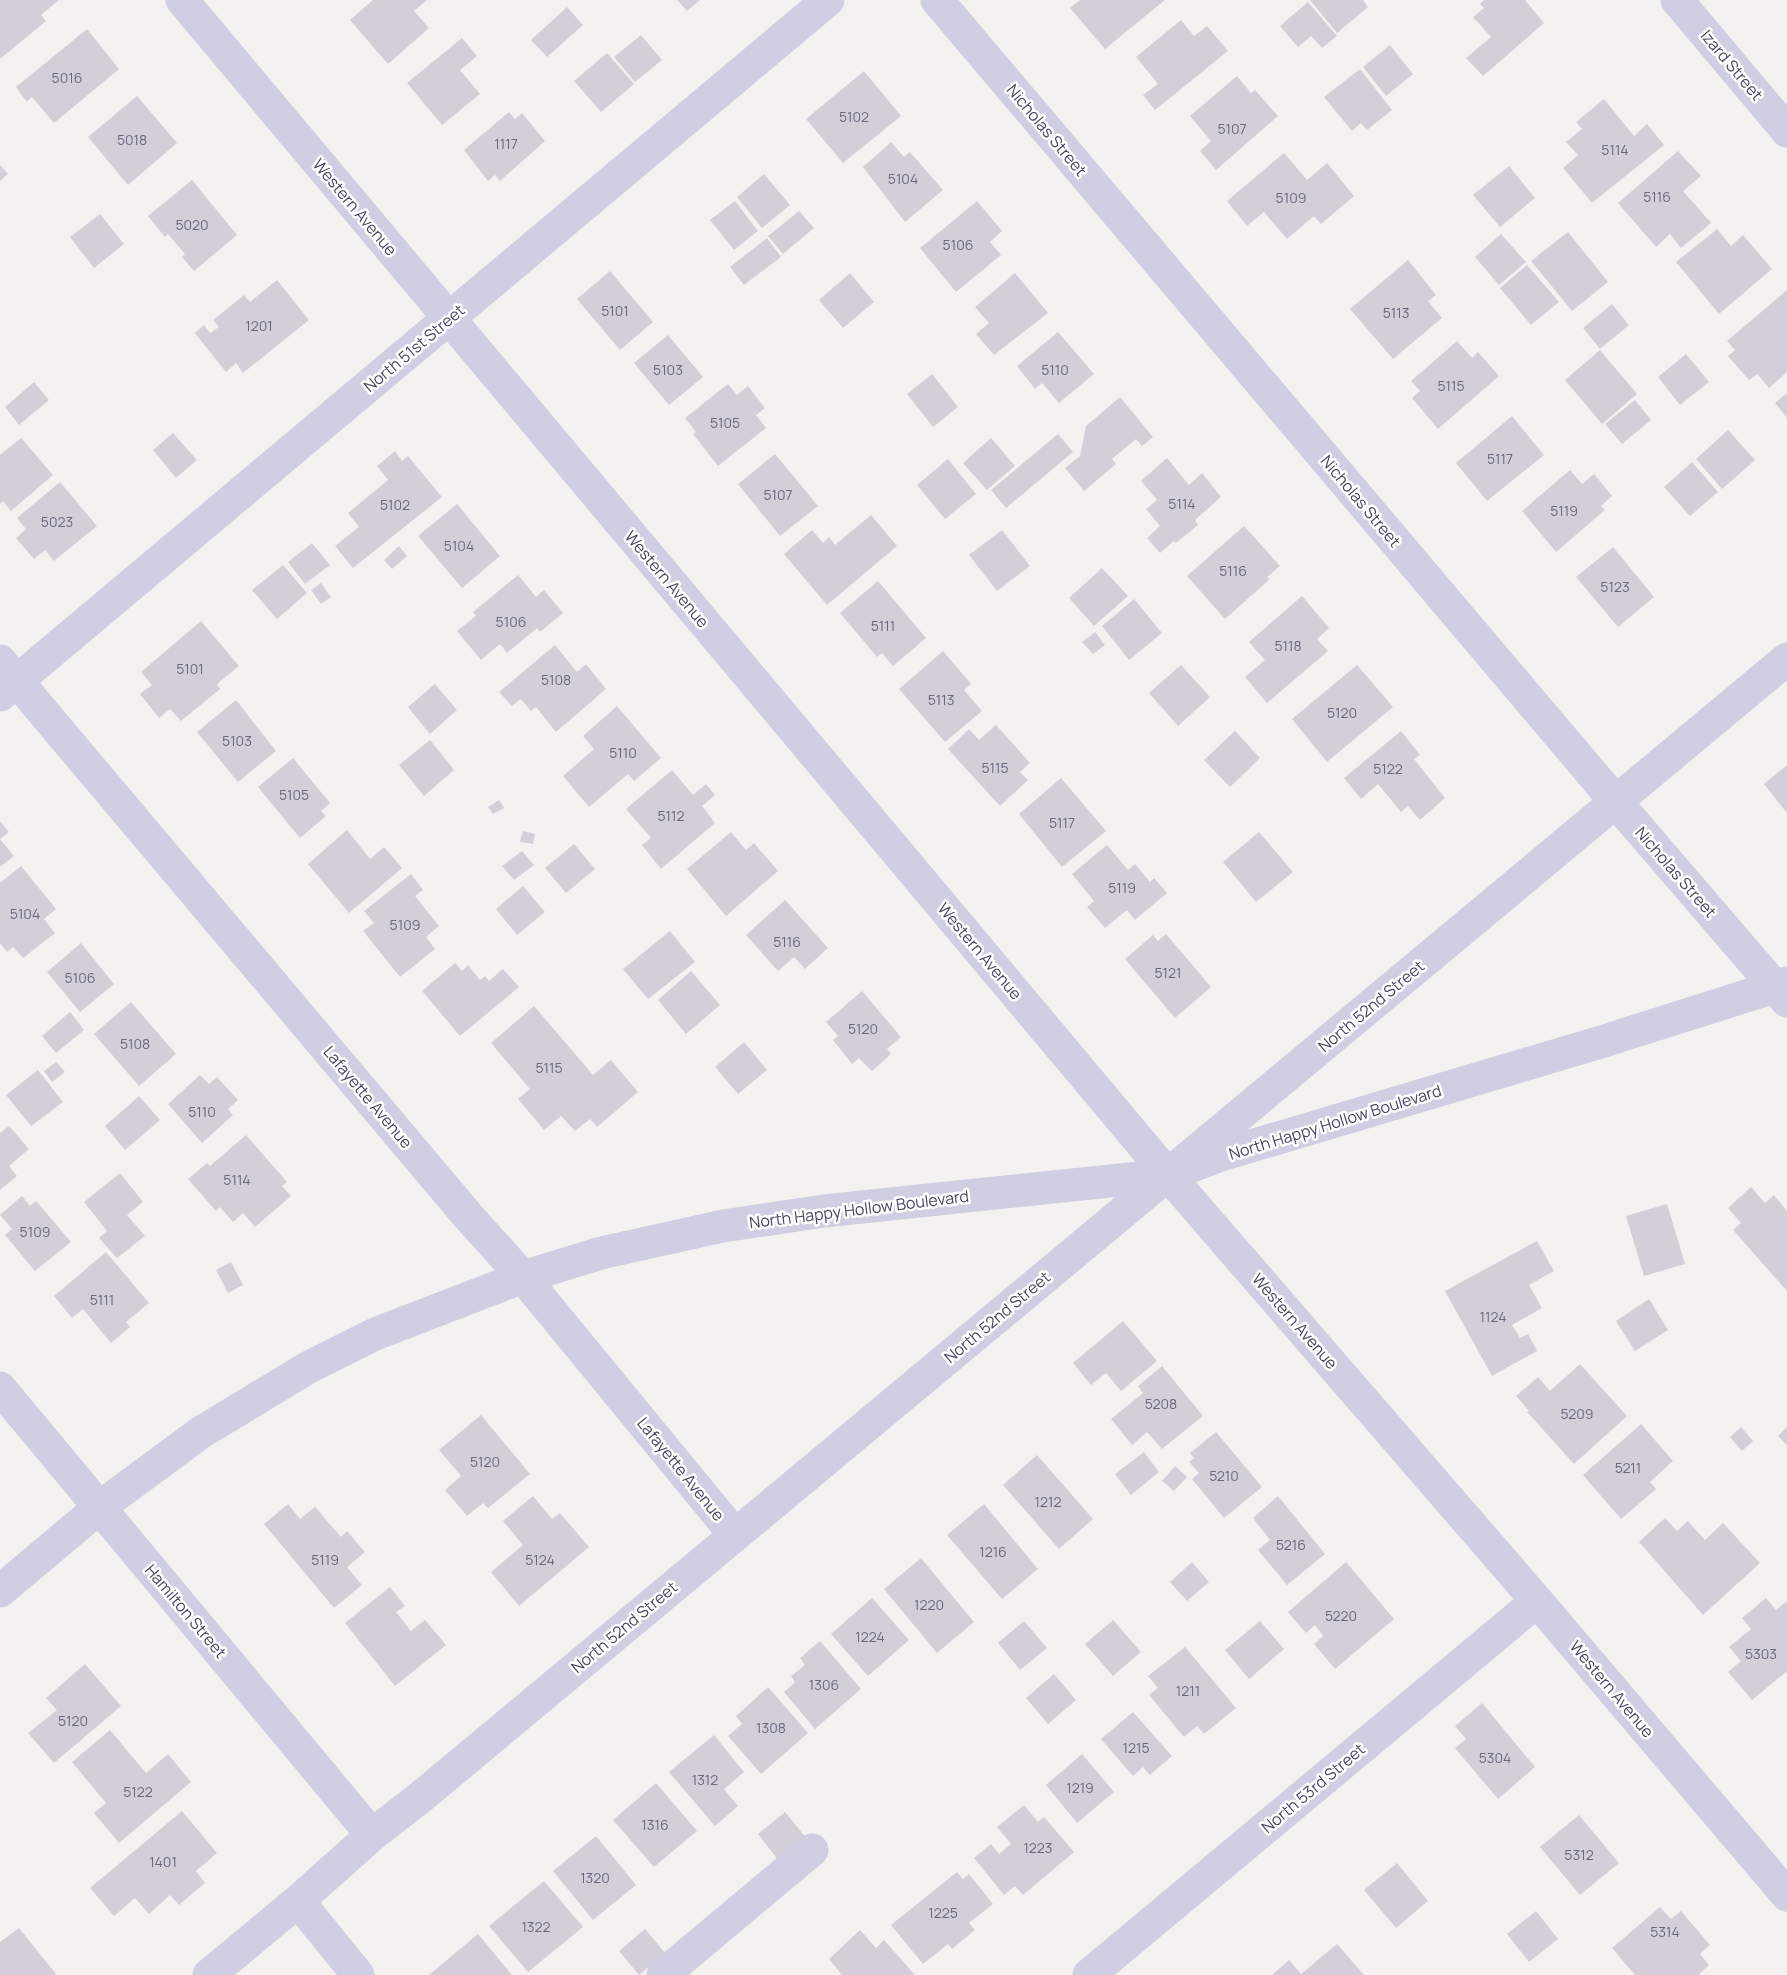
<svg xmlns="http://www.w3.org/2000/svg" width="1787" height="1975" viewBox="0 0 1787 1975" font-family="Manrope,sans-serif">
	<rect width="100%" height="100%" fill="#f3f2f0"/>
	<path fill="#d2cfd9" d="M0,0h59l-18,15 5,6 -46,38z
		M373,0h54l-13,11 15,17 -41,36 -38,-44z
		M677,0h23l-13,11z
		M1080,0h85l-60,49 -35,-41z
		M1310,0h53l5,7 -31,26z
		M1484,0h41l19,23 -61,53 -17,-18 25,-21 -18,-20 11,-9 -4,-4z
		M1308,2l29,34 -15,12 -11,-12 -13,11 -18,-21z
		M567,7l16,18 -36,32 -16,-17z
		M1181,20l13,16 13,-10 21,25 -73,59 -12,-15 15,-11 -22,-27z
		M87,29l32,40 -65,54 -22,-26 -5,5 -11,-15z
		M641,35l21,25 -27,22 -21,-25z
		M462,38l15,18 -17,14 20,24 -38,31 -35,-42z
		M1390,45l23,29 -27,22 -23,-29z
		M607,53l27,31 -33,28 -27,-31z
		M1360,69l32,41 -25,20 -6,-7 -9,8 -28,-34z
		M864,71l37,45 -58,47 -37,-44z
		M1237,76l14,17 4,-3 23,26 -62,54 -16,-19 11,-10 -21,-25z
		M137,96l40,47 -49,42 -40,-48z
		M1604,99l30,37 13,-12 17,21 -72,58 -29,-35 15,-13 -12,-13 16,-13 -6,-7z
		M509,112l6,7 7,-6 23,28 -45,40 -5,-6 -7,6 -24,-31z
		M891,142l13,15 6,-5 33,38 -38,32 -42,-55z
		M1678,151l23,25 -18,15 28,32 -30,25 -11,-14 -14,13 -38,-44z
		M1284,153l23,27 20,-17 27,33 -33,28 -7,-8 -27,23 -23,-27 -17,14 -20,-25z
		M0,165l8,9 -8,7z
		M1509,166l26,32 -35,29 -27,-32z
		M764,174l26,31 -28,23 -25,-31z
		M192,180l45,55 -43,36 -12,-14 3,-3 -17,-20 -3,3 -17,-21z
		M735,201l23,30 -24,19 -24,-30z
		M977,201l25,30 -12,11 11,13 -45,37 -36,-44z
		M799,211l15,17 -31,26 -15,-18z
		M100,214l24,30 -30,24 -24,-31z
		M1717,229l14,17 12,-11 29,34 -53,45 -43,-52z
		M1568,232l40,50 -36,29 -41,-50z
		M1501,234l25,28 -27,23 -24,-28z
		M767,238l14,19 -37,28 -14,-18z
		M1408,260l28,35 -8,6 14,17 -49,41 -43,-50z
		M1527,265l32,37 -28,23 -31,-37z
		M610,271l43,51 -33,28 -43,-51z
		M850,273l24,29 -31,26 -24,-28z
		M1015,273l33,40 -54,42 -18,-21 13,-11 -14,-16z
		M277,280l32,40 -66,53 -7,-10 -10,9 -31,-39 9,-8 6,8 9,-6 -6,-7 31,-25 6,7z
		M1787,290v82l-18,16 -12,-14 -8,6 -21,-24 7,-6 -8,-9z
		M1612,304l17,21 -29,24 -17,-21z
		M1058,332l36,42 -35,29 -17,-20 -7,6 -18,-23z
		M668,335l35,42 -34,28 -35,-42z
		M1457,341l15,17 6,-6 21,24 -61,53 -26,-31 8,-7 -9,-10z
		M1600,350l37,44 -35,30 -37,-44z
		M1686,354l23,28 -29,23 -22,-28z
		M932,374l26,33 -25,20 -26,-33z
		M34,382l15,18 -30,25 -14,-18z
		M728,384l9,11 11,-9 17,22 -9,7 10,13 -48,38 -25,-32 3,-2 -11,-14z
		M1787,393v25l-12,-15z
		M1120,397l33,40 -11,9 -6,-7 -24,20 4,5 -32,27 -19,-23 15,-12 6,-30z
		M1635,400l16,20 -29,24 -17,-20z
		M1512,416l32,39 -57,46 -31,-38z
		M1728,430l27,30 -33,29 -26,-30z
		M173,433l24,27 -21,18 -23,-28z
		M1058,434l15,18 -67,56 -15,-18z
		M21,438l32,37 -42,36 -8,-10 -3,3v-49z
		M991,438l24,28 -28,24 -24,-27z
		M395,451l7,10 6,-5 34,41 -89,71 -18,-22 24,-19 -11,-14 40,-33 -11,-14z
		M775,454l43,52 -38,30 -42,-52z
		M1167,458l22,27 13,-12 19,24 -26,23 3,5 -22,18 -2,-2 -14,12 -13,-15 13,-12 -14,-17 11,-9 -16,-19z
		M948,459l28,35 -31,25 -28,-34z
		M1692,462l26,30 -28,24 -26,-29z
		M1570,470l12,14 12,-10 18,22 -11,10 4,4 -49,42 -34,-41z
		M60,482l37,44 -43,35 -9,-11 -11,9 -18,-21 10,-9 -9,-11z
		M457,504l43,52 -38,32 -44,-52z
		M871,515l26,31 -70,59 -43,-51 28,-24 11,13 6,-6 6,8z
		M1244,526l36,40 -13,11 3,2 -45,40 -38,-43z
		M1002,530l28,36 -33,25 -28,-36z
		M312,543l18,22 -25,19 -17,-22z
		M399,546l8,10 -15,13 -8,-9z
		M1613,547l41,50 -36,30 -42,-50z
		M283,565l24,28 -30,26 -25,-29z
		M1102,568l26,28 -34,30 -25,-28z
		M518,575l18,22 8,-7 19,23 -23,19 -3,-4 -30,25 -7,-9 -19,16 -24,-29 19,-15 -3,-4z
		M878,581l48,57 -33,28 -11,-13 -5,4 -37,-44z
		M321,583l10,14 -10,7 -10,-14z
		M1302,596l27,32 -12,11 11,12 -61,52 -22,-26 20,-17 -16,-18z
		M1134,599l28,34 -33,27 -27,-34z
		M201,621l38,45 -22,18 3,5 -39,32 -11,-12 -11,9 -19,-24 12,-9 -11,-13z
		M1095,632l10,13 -12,9 -11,-12z
		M555,645l22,27 9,-8 20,25 -50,43 -20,-25 -5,4 -10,-12 -9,7 -13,-14z
		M943,651l28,33 -7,6 18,21 -37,31 -46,-53z
		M1181,665l29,32 -32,29 -29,-33z
		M1357,665l36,42 -66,55 -35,-43z
		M435,684l22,26 -27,24 -22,-27z
		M236,700l40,51 -38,31 -41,-50z
		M617,706l44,52 -27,23 -6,-7 -39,33 -26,-31 31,-27 -11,-13z
		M996,725l34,38 -10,9 8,8 -28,26 -52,-57 21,-20 10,11z
		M1235,731l25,27 -30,29 -26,-27z
		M1401,731l19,24 -6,4 31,39 -25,22 -12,-14 -7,6 -23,-28 -17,15 -17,-21z
		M430,740l24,30 -30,26 -25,-31z
		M293,758l37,45 -9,8 5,5 -26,22 -42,-51z
		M1787,765v48l-23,-29z
		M672,770l21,25 13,-11 9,11 -13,11 13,17 -54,46 -19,-24 9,-7 -25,-29z
		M1061,778l45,53 -44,36 -43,-53z
		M499,800l5,8 -11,6 -5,-7z
		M0,821l9,11 -9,7z
		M347,830l23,29 14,-12 18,21 -53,45 -41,-49z
		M523,831l12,3 -2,10 -13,-2z
		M731,832l15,18 8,-7 24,28 -52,45 -39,-47z
		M1259,832l34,40 -37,30 -33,-40z
		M0,839l14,17 -14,11z
		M574,844l21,25 -29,24 -21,-25z
		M1107,845l21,25 7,-6 15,18 4,-4 13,15 -32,27 -8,-10 -22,18 -18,-21 7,-6 -22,-27z
		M522,851l12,14 -20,15 -12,-14z
		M21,866l35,43 -12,10 11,14 -32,25 -10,-11 -6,5 -7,-9v-60z
		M411,874l12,16 -8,6 24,30 -13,11 9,12 -35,28 -37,-46 11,-8 -10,-12z
		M523,886l22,26 -28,23 -21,-26z
		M785,900l43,48 -23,21 -11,-12 -16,14 -32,-36z
		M670,931l25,31 -47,37 -25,-30z
		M1166,934l45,53 -36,31 -50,-59 28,-24 5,6z
		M81,943l33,41 -34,28 -33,-40z
		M455,963l7,8 6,-6 12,15 5,-4 4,5 14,-12 16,18 -59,49 -38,-45z
		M691,971l29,34 -34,29 -28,-34z
		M862,991l39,46 -14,12 4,5 -19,17 -13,-13 -7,6 -19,-24 5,-4 -12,-14z
		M131,1002l45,52 -37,32 -45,-52z
		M534,1006l59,69 18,-15 27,32 -41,35 -7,-8 -15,12 -14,-15 -17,14 -26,-31 12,-10 -39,-46z
		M70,1012l14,18 -28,23 -14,-17z
		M744,1042l23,28 -29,24 -23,-27z
		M56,1062l9,10 -13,10 -8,-11z
		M38,1070l25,32 -32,24 -25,-31z
		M200,1075l9,9 8,-7 21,23 -10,9 5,6 -31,28 -34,-39z
		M139,1096l21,24 -35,30 -20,-24z
		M9,1126l20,23 -20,17 8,10 -17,14v-57z
		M246,1135l41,47 -5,4 9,10 -36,31 -12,-14 -10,9 -13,-15 -4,4 -28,-32 19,-16 3,3z
		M120,1173l23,29 -16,13 18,21 -28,22 -18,-20 8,-7 -23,-29z
		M1751,1187l14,16 9,-8 13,16v80l-54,-61 8,-7 -13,-15z
		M22,1196l8,10 6,-5 35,41 -36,29 -30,-36 7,-6 -12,-14z
		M1667,1204l18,60 -41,12 -18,-60z
		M1537,1241l17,30 -25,14 13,23 -30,17 8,13 8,-4 9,17 -45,25 -47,-85z
		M106,1252l43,51 -23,19 4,5 -19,16 -28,-34 -11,9 -18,-22z
		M231,1262l12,23 -15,8 -12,-23z
		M1649,1299l19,31 -33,21 -19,-30z
		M1123,1321l34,40 -36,30 -15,-18 -15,12 -18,-22z
		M1580,1364l47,52 -53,48 -47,-52 2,-1 -13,-15 22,-19 12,14z
		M1162,1366l41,50 -41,33 -15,-17 -15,13 -21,-26 32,-26 -5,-7z
		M481,1415l49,59 -42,34 -5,-5 -16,13 -22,-26 16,-14 -22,-26z
		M1641,1424l32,37 -23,21 6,7 -35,30 -38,-44z
		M1741,1427l12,14 -11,10 -12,-14z
		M1787,1427v18l-9,-9z
		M1216,1432l46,55 -38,31 -32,-39 7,-6 -10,-11 5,-4 -4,-5z
		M1144,1452l15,20 -28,23 -16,-21z
		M1037,1455l56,64 -34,30 -56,-64z
		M1175,1466l12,11 -13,14 -12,-10z
		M533,1496l19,23 8,-6 29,34 -70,59 -28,-34 32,-27 -20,-24z
		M1278,1496l47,58 -38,31 -29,-35 12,-10 -17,-22z
		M288,1504l12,15 15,-12 26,30 6,-6 18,21 -18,15 15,18 -28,23 -70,-84z
		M984,1504l54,65 -36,30 -55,-64z
		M1665,1518l12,13 11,-10 17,19 18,-17 37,40 -57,52 -64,-73z
		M921,1558l53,64 -37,31 -53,-64z
		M1192,1562l17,20 -22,19 -17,-19z
		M1346,1562l48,57 -59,50 -21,-25 9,-8 -8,-11 -9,8 -18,-21z
		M390,1587l15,19 -9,6 15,19 14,-11 21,25 -51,41 -50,-63z
		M872,1598l37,42 -41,36 -37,-42z
		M1766,1598l10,12 11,-9v70l-35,29 -24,-28 13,-11 -12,-14 22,-18 -9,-11z
		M1113,1620l28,32 -28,24 -28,-32z
		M1024,1621l23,27 -27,22 -22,-27z
		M1260,1621l24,28 -35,30 -24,-29z
		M820,1641l41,48 -46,40 -31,-37 11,-10 -4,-6 14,-11 -5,-7z
		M1185,1647l51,61 -32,26 -7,-8 -13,11 -35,-42 9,-7 -10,-12z
		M85,1664l36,42 -67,57 -26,-30 29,-23 -11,-12z
		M1054,1674l22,26 -28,24 -22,-26z
		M768,1687l40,46 -47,41 -33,-38 14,-12 -6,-8z
		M1482,1703l53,64 -37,32 -43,-51 11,-9 -11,-13z
		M1133,1712l39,44 -22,19 -7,-8 -10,9 -32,-37z
		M110,1730l36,43 22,-19 23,28 -72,61 -25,-30 12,-10 -34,-41z
		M714,1735l30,37 -20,17 14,17 -23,20 -46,-54z
		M1082,1754l32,38 -37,31 -31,-38z
		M656,1783l41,48 -43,36 -41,-47z
		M1024,1805l14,17 6,-5 30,35 -51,43 -8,-9 -11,9 -30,-37 17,-14 8,10 12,-10 -14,-17z
		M182,1811l35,42 -21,18 9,12 -26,22 -9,-10 -21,19 -14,-16 -21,18 -24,-28z
		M785,1812l22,27 -28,22 -21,-27z
		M1579,1815l40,48 -39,32 -40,-48z
		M596,1836l40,49 -43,35 -40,-49z
		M1397,1863l31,38 -32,27 -32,-38z
		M957,1872l6,7 6,-5 24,30 -24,19 6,7 -23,19 -4,-5 -25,20 -32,-39z
		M544,1881l39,46 -55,45 -39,-46z
		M1660,1907l11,12 10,-8 29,34 -10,9 9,11 -11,10h-63l-23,-27z
		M1536,1911l22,28 -29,23 -22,-28z
		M19,1928l37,46 -2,1h-54v-33z
		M645,1929l20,24 -26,22 -20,-24z
		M860,1930l16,18 8,-8 31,35h-73l-13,-16z
		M478,1934l34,41h-83z
		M1337,1944l27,31h-92l17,-15 12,14z"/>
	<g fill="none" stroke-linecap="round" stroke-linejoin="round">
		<path stroke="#d0cee2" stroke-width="33" d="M182,0l986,1175 369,426 250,294
			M937,0l679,802 171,199
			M1677,0l110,131
			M0,661l468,555 55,61 212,258
			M0,695l828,-695
			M0,1388l372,447
			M0,1591l100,-84 100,-74 109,-66 66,-33 148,-57 78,-24 122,-27 101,-15 344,-36 53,-20 380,-113 186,-59
			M298,1901l60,74
			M209,1975l89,-74 74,-66 50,-39 1365,-1137
			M663,1975l149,-125
			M1089,1975l448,-374"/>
	</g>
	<g text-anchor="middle" stroke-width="5" stroke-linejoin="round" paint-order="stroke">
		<g font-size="14" fill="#6b687e">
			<text x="67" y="83">5016</text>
			<text x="854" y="122">5102</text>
			<text x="1232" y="134">5107</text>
			<text x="132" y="145">5018</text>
			<text x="506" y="149">1117</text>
			<text x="1615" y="155">5114</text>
			<text x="903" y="184">5104</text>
			<text x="1657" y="202">5116</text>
			<text x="1291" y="203">5109</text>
			<text x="192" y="230">5020</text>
			<text x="958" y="250">5106</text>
			<text x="615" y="316">5101</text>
			<text x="1396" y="318">5113</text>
			<text x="259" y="331">1201</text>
			<text x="668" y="375">5103</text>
			<text x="1055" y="375">5110</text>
			<text x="1451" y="391">5115</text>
			<text x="725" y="428">5105</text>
			<text x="1500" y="464">5117</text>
			<text x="778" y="500">5107</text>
			<text x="1182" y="509">5114</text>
			<text x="395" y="510">5102</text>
			<text x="1564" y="516">5119</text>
			<text x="57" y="527">5023</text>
			<text x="459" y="551">5104</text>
			<text x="1233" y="576">5116</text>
			<text x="1615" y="592">5123</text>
			<text x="511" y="627">5106</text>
			<text x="883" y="631">5111</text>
			<text x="1288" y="651">5118</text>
			<text x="190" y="674">5101</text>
			<text x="556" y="685">5108</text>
			<text x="941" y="705">5113</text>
			<text x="1342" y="718">5120</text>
			<text x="237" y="746">5103</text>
			<text x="623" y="758">5110</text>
			<text x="995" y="773">5115</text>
			<text x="1388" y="774">5122</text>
			<text x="294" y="800">5105</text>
			<text x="671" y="821">5112</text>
			<text x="1062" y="828">5117</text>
			<text x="1122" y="893">5119</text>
			<text x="25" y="919">5104</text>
			<text x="405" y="930">5109</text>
			<text x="787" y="947">5116</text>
			<text x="1168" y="978">5121</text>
			<text x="80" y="983">5106</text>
			<text x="863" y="1034">5120</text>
			<text x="135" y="1049">5108</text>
			<text x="549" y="1073">5115</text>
			<text x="202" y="1117">5110</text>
			<text x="237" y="1185">5114</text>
			<text x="35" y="1237">5109</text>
			<text x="102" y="1305">5111</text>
			<text x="1493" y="1322">1124</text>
			<text x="1161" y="1409">5208</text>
			<text x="1577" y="1419">5209</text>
			<text x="485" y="1467">5120</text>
			<text x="1628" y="1473">5211</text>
			<text x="1224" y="1481">5210</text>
			<text x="1048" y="1507">1212</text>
			<text x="1291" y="1550">5216</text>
			<text x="993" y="1557">1216</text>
			<text x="325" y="1565">5119</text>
			<text x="540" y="1565">5124</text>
			<text x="929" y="1610">1220</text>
			<text x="1341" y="1621">5220</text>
			<text x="870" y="1642">1224</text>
			<text x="1761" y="1659">5303</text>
			<text x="824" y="1690">1306</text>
			<text x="1188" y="1696">1211</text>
			<text x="73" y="1726">5120</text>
			<text x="771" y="1733">1308</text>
			<text x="1136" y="1753">1215</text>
			<text x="1495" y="1763">5304</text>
			<text x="705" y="1785">1312</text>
			<text x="1080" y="1793">1219</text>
			<text x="138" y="1797">5122</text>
			<text x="655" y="1830">1316</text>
			<text x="1038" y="1853">1223</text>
			<text x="1579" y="1860">5312</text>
			<text x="163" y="1867">1401</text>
			<text x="595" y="1883">1320</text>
			<text x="943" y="1918">1225</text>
			<text x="536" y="1932">1322</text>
			<text x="1665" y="1937">5314</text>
		</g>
		<g font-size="16" fill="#494660" stroke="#fff">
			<text transform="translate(1732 65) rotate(50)" y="6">Izard Street</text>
			<text transform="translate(1047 130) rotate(50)" y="6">Nicholas Street</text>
			<text transform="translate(355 207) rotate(50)" y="6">Western Avenue</text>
			<text transform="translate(414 348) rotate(-40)" y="6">North 51st Street</text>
			<text transform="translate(1361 501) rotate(50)" y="6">Nicholas Street</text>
			<text transform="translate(667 579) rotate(50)" y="6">Western Avenue</text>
			<text transform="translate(1676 872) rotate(49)" y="6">Nicholas Street</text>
			<text transform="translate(980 951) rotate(50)" y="6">Western Avenue</text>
			<text transform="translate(1371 1006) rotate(-40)" y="6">North 52nd Street</text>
			<text transform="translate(368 1097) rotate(50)" y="6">Lafayette Avenue</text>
			<text transform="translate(1335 1122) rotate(-17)" y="6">North Happy Hollow Boulevard</text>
			<text transform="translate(859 1209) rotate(-7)" y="6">North Happy Hollow Boulevard</text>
			<text transform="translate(997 1317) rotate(-40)" y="6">North 52nd Street</text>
			<text transform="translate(1295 1321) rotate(49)" y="6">Western Avenue</text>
			<text transform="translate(681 1469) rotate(51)" y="6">Lafayette Avenue</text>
			<text transform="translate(186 1611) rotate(50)" y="6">Hamilton Street</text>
			<text transform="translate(624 1627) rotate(-40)" y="6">North 52nd Street</text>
			<text transform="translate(1612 1689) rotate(50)" y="6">Western Avenue</text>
			<text transform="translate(1313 1788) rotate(-40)" y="6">North 53rd Street</text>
		</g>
	</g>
</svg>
